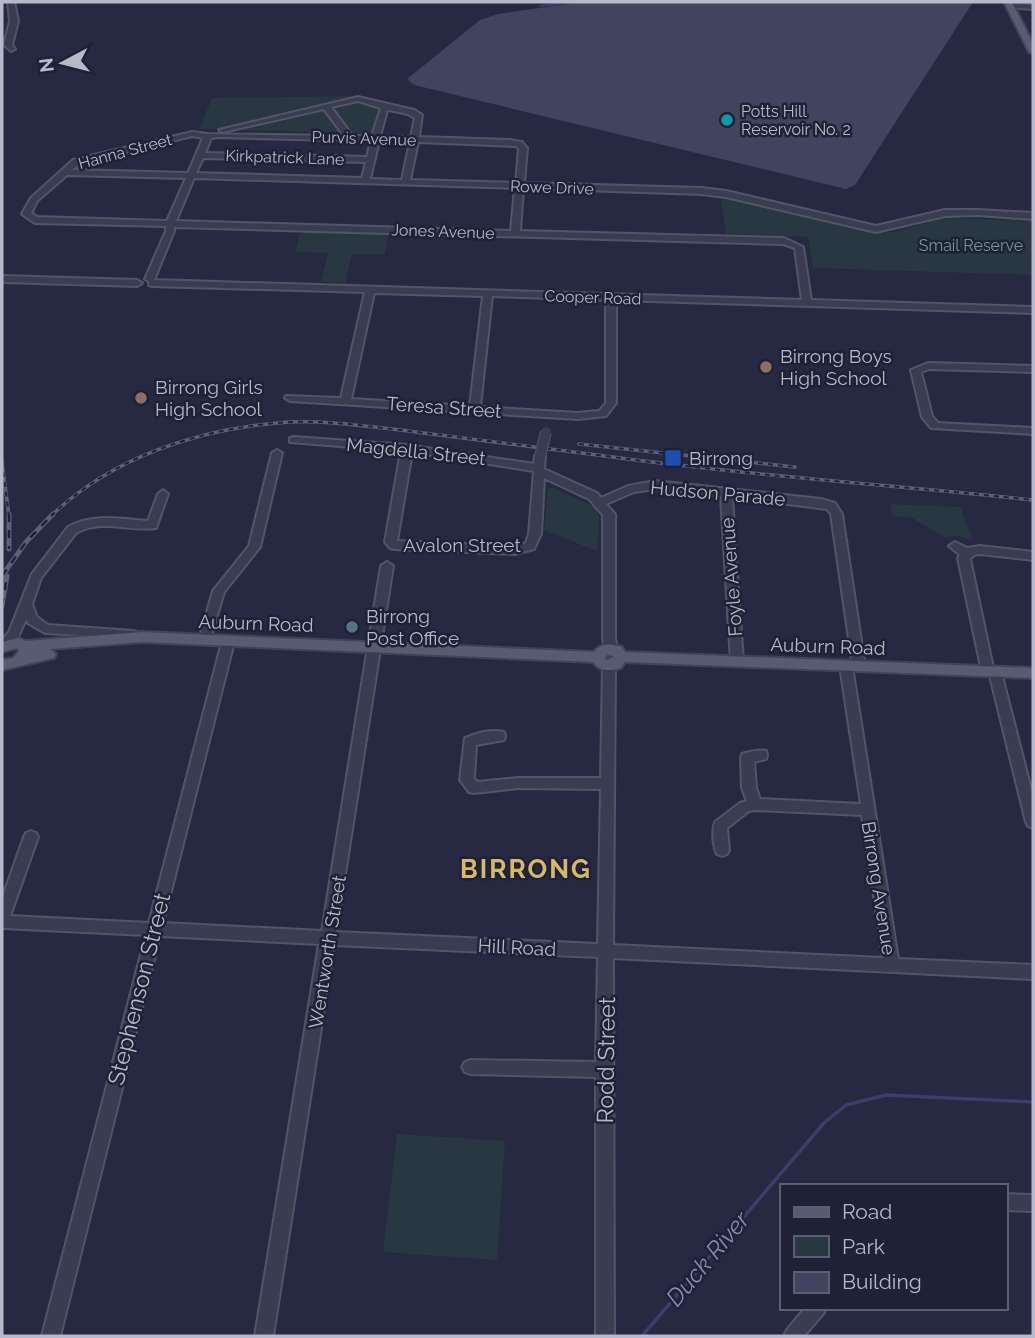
<svg xmlns="http://www.w3.org/2000/svg" width="1035" height="1338" viewBox="0 0 1035 1338" font-family="Raleway,sans-serif">
	<rect width="100%" height="100%" fill="#262941"/>
	<path fill="#283742" d="M357,96l25,7 -7,31 -176,-5 13,-31z
		M721,198l155,35 18,-1 51,-14 88,3v54l-220,-7 -5,-31 -82,-3z
		M301,230l88,1 -4,23h-33l-7,29 -24,-1 7,-29 -33,-1z
		M548,488h6l41,19 4,11 -2,33 -53,-21z
		M890,504l70,3 13,33 -15,-4 -14,1 -32,-19 -19,-2z
		M397,1134l108,7 -8,119 -114,-8z"/>
	<g fill="none" stroke-linecap="round" stroke-linejoin="round">
		<path stroke="#393f68" stroke-width="2" d="M540,6l32,-4"/>
		<path stroke="#393f68" stroke-width="3.5" d="M642,1336l182,-213 22,-18 40,-10 147,7"/>
	</g>
	<path fill="#40445f" d="M581,2h392l-118,183 -9,4 -432,-104 -7,-6 73,-59 18,-6z"/>
	<g fill="none" stroke-linecap="round" stroke-linejoin="round">
		<g stroke="#525468" stroke-width="4">
			<path id="minor" d="M8,2h6l4,19 -6,24 3,4 -4,2 -7,-6 6,-24z
				M1010,4l23,1v4l-25,-2 -1,-1z
				M358,97l56,13 8,5 -3,22 91,3 12,2 5,6 -3,35 177,5 25,3 150,35 69,-16h33l55,3v6l-55,-4 -33,1 -69,16 -150,-35 -25,-3 -178,-6 -3,43 264,7 19,9 8,53 222,7v6l-417,-13v103l-10,13 -28,3 -288,-18 -5,-3 1,-2 55,2 24,-106 -213,-6 -3,-1v-4l-4,-2 21,-48v-5l-131,-3 -13,-9 9,-16 42,-38 119,-28 16,2 136,2 -20,-27 -101,23 -4,-2zM358,101l23,7 -9,28h-22l1,-2 -20,-27zM389,110l19,4 7,4 -4,19 -31,-1 7,-25zM192,136l11,2 -15,35 -116,-3 7,-6zM219,137l152,4 -4,16 -162,-4 6,-15zM379,141l31,1 -8,38 -32,-1zM418,142l98,4 3,2 -3,35 -106,-3zM203,158l163,4 -4,16 -166,-5zM67,175l119,3 -19,43 -130,-4 -6,-4 6,-12zM194,178l321,10 -4,43 -335,-10zM174,227l609,17 12,4 7,52 -648,-20 20,-49zM374,293l109,3 -13,110 -119,-7zM492,296l114,4v103l-7,8 -21,2 -98,-6z
				M2,276l135,4 5,3 -5,3 -135,-4z
				M928,363l105,3v6l-104,-3 -8,3 11,44 6,7 95,5v6l-102,-6 -9,-11 -11,-47z
				M294,437l113,8 127,19 1,-8 5,-3 5,3 -1,13 53,24 4,5 27,-12 27,-5 166,18 14,4 7,11 23,153 -2,3h-8l-2,-3 -22,-153 -4,-5 -95,-12 11,165 -2,3h-8l-2,-3 -10,-166 -66,-7 -21,3 -28,12 9,10v124l2,11 -6,5 -6,-5 -2,-11v-123l-14,-16 -45,-21 -3,56 -7,15 -19,5 -121,-5 -4,-1 -5,-6 16,-91 -111,-9v-4zM412,452l122,19 -5,63 -3,9 -11,3 -118,-5z
				M277,450l5,3 -22,94 -36,45 -15,51h-8l-2,-3 14,-49 36,-45 23,-93z
				M163,490l5,4 -12,34c-27,4 -54,-10 -80,5l-35,45 -9,26 5,13 11,8 85,6 4,1 2,3 -2,3 -92,-5 -17,-10 -2,-4 -8,18 -10,11 -6,1v-9l7,-8 23,-58 36,-47c25,-14 53,-8 80,-6l10,-27z
				M955,542l12,6 13,-2 53,6v8l-53,-6 -6,1 -4,4 23,109 6,1 2,3 32,125v31l-5,-2 -2,-4 -36,-146 -6,-1 -2,-3 -24,-114 2,-3 -11,-9z
				M387,562l6,4 -57,366 262,12 3,-155 -83,-1 -44,5 -5,-1 -9,-12 5,-42c13,-5 25,-9 39,-6l1,4 -1,4 -28,5 -2,33 3,4 41,-4h83l2,-113 2,-3h8l2,3 -2,280 270,13 -21,-143 -107,-5 -6,1 -22,17 2,22 -2,4 -5,2 -5,-2c-4,-8 -5,-24 -2,-32l25,-19 7,-2 -5,-13 -1,-30 1,-4c8,-2 16,-5 24,-3l1,4 -1,4 -12,3 2,26 4,11 101,5 -21,-138 2,-3h8l2,3 46,293 135,6v14l-420,-21 1,378h-18v-259l-126,-3 -5,-2 -3,-5 3,-5 5,-2 126,2 2,-105 -264,-12 -61,391h-18l64,-392 -159,-8 -100,400h-18l104,-401 -144,-7v-29l22,-62 2,-4 5,-2 5,2 2,4 -28,79 139,7 73,-281 2,-3h8l2,3 -71,281 159,8 59,-365z
				M1005,1194l28,1v16l-28,-1z
				M805,1308h21l-3,6 -19,22h-20l3,-6z"/>
		</g>
		<g stroke="#414357" stroke-width="4">
			<path id="major" d="M1004,2h8l21,42v10l-4,-2z
				M142,632l452,20c8,-10 17,-8 28,-5l3,5 408,16v10l-408,-16 -4,6c-10,3 -22,4 -28,-6l-451,-20 -92,7 6,5 -2,4 -52,12v-10l11,-2 6,-7 -2,-3 -15,4v-10l16,-4 8,3zM607,655l6,1 1,1 -7,3 -2,-2z"/>
		</g>
		<use href="#minor" fill="#3a3d51" fill-rule="evenodd"/>
		<use href="#major" fill="#585b71" fill-rule="evenodd"/>
		<g stroke="#5c5f78" stroke-width="3.5">
			<path id="rail-far1" d="M579,444l216,23
				M2,462l7,54
				M51,516c60,-58 145,-86 226,-93 43,-4 88,3 131,8 68,8 136,17 205,26 139,19 280,28 420,43"/>
		</g>
		<g stroke="#5c5f78" stroke-width="5">
			<path id="rail" d="M9,514v35
				M2,576l24,-34 27,-28
				M2,606l5,-30"/>
		</g>
		<use href="#rail-far1" stroke="#1f2136" stroke-width="2" stroke-dasharray="5" stroke-linecap="butt"/>
		<use href="#rail" stroke="#1f2136" stroke-width="2.5" stroke-dasharray="8" stroke-linecap="butt"/>
		<g stroke="#525468" stroke-width="12" stroke-linecap="butt">
			<path id="minor-bridge" d="M540,456l6,-24"/>
		</g>
		<use href="#minor-bridge" stroke="#3a3d51" stroke-width="10"/>
	</g>
	<circle fill="#0f9aa8" stroke="#1f2136" stroke-width="2.5" cx="727" cy="120" r="7"/>
	<g fill="#8d6e63" stroke="#1f2136" stroke-width="2.5">
		<circle cx="766" cy="367" r="7"/>
		<circle cx="141" cy="398" r="7"/>
	</g>
	<rect fill="#1a4fb4" stroke="#1f2136" stroke-width="2.5" x="664" y="449" width="18" height="18" rx="3.5"/>
	<circle fill="#5c6f8a" stroke="#1f2136" stroke-width="2.5" cx="352" cy="627" r="7"/>
	<g text-anchor="middle" stroke-width="5" stroke-linejoin="round" paint-order="stroke">
		<g font-size="16" fill="#b7b9cb" stroke="#1f2136" text-anchor="start">
			<text x="741" y="117">Potts Hill<tspan x="741" dy="18">Reservoir No. 2</tspan></text>
		</g>
		<g font-size="16" fill="#b7b9cb" stroke="#1f2136">
			<text transform="translate(364 138) rotate(2)" y="6">Purvis Avenue</text>
			<text transform="translate(125 151) rotate(-15)" y="6">Hanna Street</text>
			<text transform="translate(285 157) rotate(2)" y="6">Kirkpatrick Lane</text>
			<text transform="translate(552 187) rotate(2)" y="6">Rowe Drive</text>
			<text transform="translate(443 231) rotate(2)" y="6">Jones Avenue</text>
			<text transform="translate(593 297) rotate(2)" y="6">Cooper Road</text>
		</g>
		<g font-size="16" fill="#6e9c86" stroke="#1f2136">
			<text x="971" y="251">Smail Reserve</text>
		</g>
		<g font-size="19" fill="#b7b9cb" stroke="#1f2136" text-anchor="start">
			<text x="780" y="363">Birrong Boys<tspan x="780" dy="22">High School</tspan></text>
			<text x="155" y="394">Birrong Girls<tspan x="155" dy="22">High School</tspan></text>
			<text x="689" y="465">Birrong</text>
			<text x="366" y="623">Birrong<tspan x="366" dy="22">Post Office</tspan></text>
		</g>
		<g font-size="19" fill="#b7b9cb" stroke="#1f2136">
			<text transform="translate(444 407) rotate(4)" y="7">Teresa Street</text>
			<text transform="translate(416 451) rotate(6)" y="7">Magdella Street</text>
			<text transform="translate(718 493) rotate(5)" y="7">Hudson Parade</text>
			<text x="462" y="552">Avalon Street</text>
			<text transform="translate(731 577) rotate(-94)" y="7">Foyle Avenue</text>
			<text transform="translate(256 623) rotate(2)" y="7">Auburn Road</text>
			<text transform="translate(828 646) rotate(2)" y="7">Auburn Road</text>
			<text transform="translate(879 888) rotate(81)" y="7">Birrong Avenue</text>
			<text transform="translate(517 947) rotate(3)" y="7">Hill Road</text>
			<text transform="translate(327 952) rotate(-81)" y="7">Wentworth Street</text>
		</g>
		<g font-size="23" fill="#b7b9cb" stroke="#1f2136">
			<text transform="translate(139 989) rotate(-76)" y="8">Stephenson Street</text>
			<text transform="translate(606 1060) rotate(-89)" y="8">Rodd Street</text>
		</g>
		<g font-size="24" font-style="italic" fill="#858bb7" stroke="#1f2136">
			<text transform="translate(708 1259) rotate(-50)" y="8">Duck River</text>
		</g>
		<g font-size="26" font-weight="bold" letter-spacing="2" fill="#d6b967" stroke="#1f2136">
			<text x="526" y="878">BIRRONG</text>
		</g>
	</g>
	<rect width="1035" height="1338" fill="none" stroke="#b7b9cb" stroke-width="7"/>
	<rect x="780" y="1184" width="228" height="126" fill="#1f2136" stroke="#5c5e72" stroke-width="2"/>
	<rect x="794" y="1207" width="35" height="10" fill="#585b71" stroke="#5c5e72" stroke-width="2"/>
	<text x="842" y="1219" font-size="21" fill="#b7b9cb">Road</text>
	<rect x="794" y="1236" width="35" height="21" fill="#283742" stroke="#5c5e72" stroke-width="2"/>
	<text x="842" y="1254" font-size="21" fill="#b7b9cb">Park</text>
	<rect x="794" y="1272" width="35" height="21" fill="#40445f" stroke="#5c5e72" stroke-width="2"/>
	<text x="842" y="1289" font-size="21" fill="#b7b9cb">Building</text>
	<g transform="translate(63 63) rotate(263)" stroke="#1f2136" stroke-width="5" paint-order="stroke">
	<path d="M0-5L12 26L0 18L-12 26Z" fill="#b7b9cb"/>
	<text y="-10" font-size="19" font-weight="bold" text-anchor="middle" fill="#b7b9cb">N</text>
	</g>
</svg>
